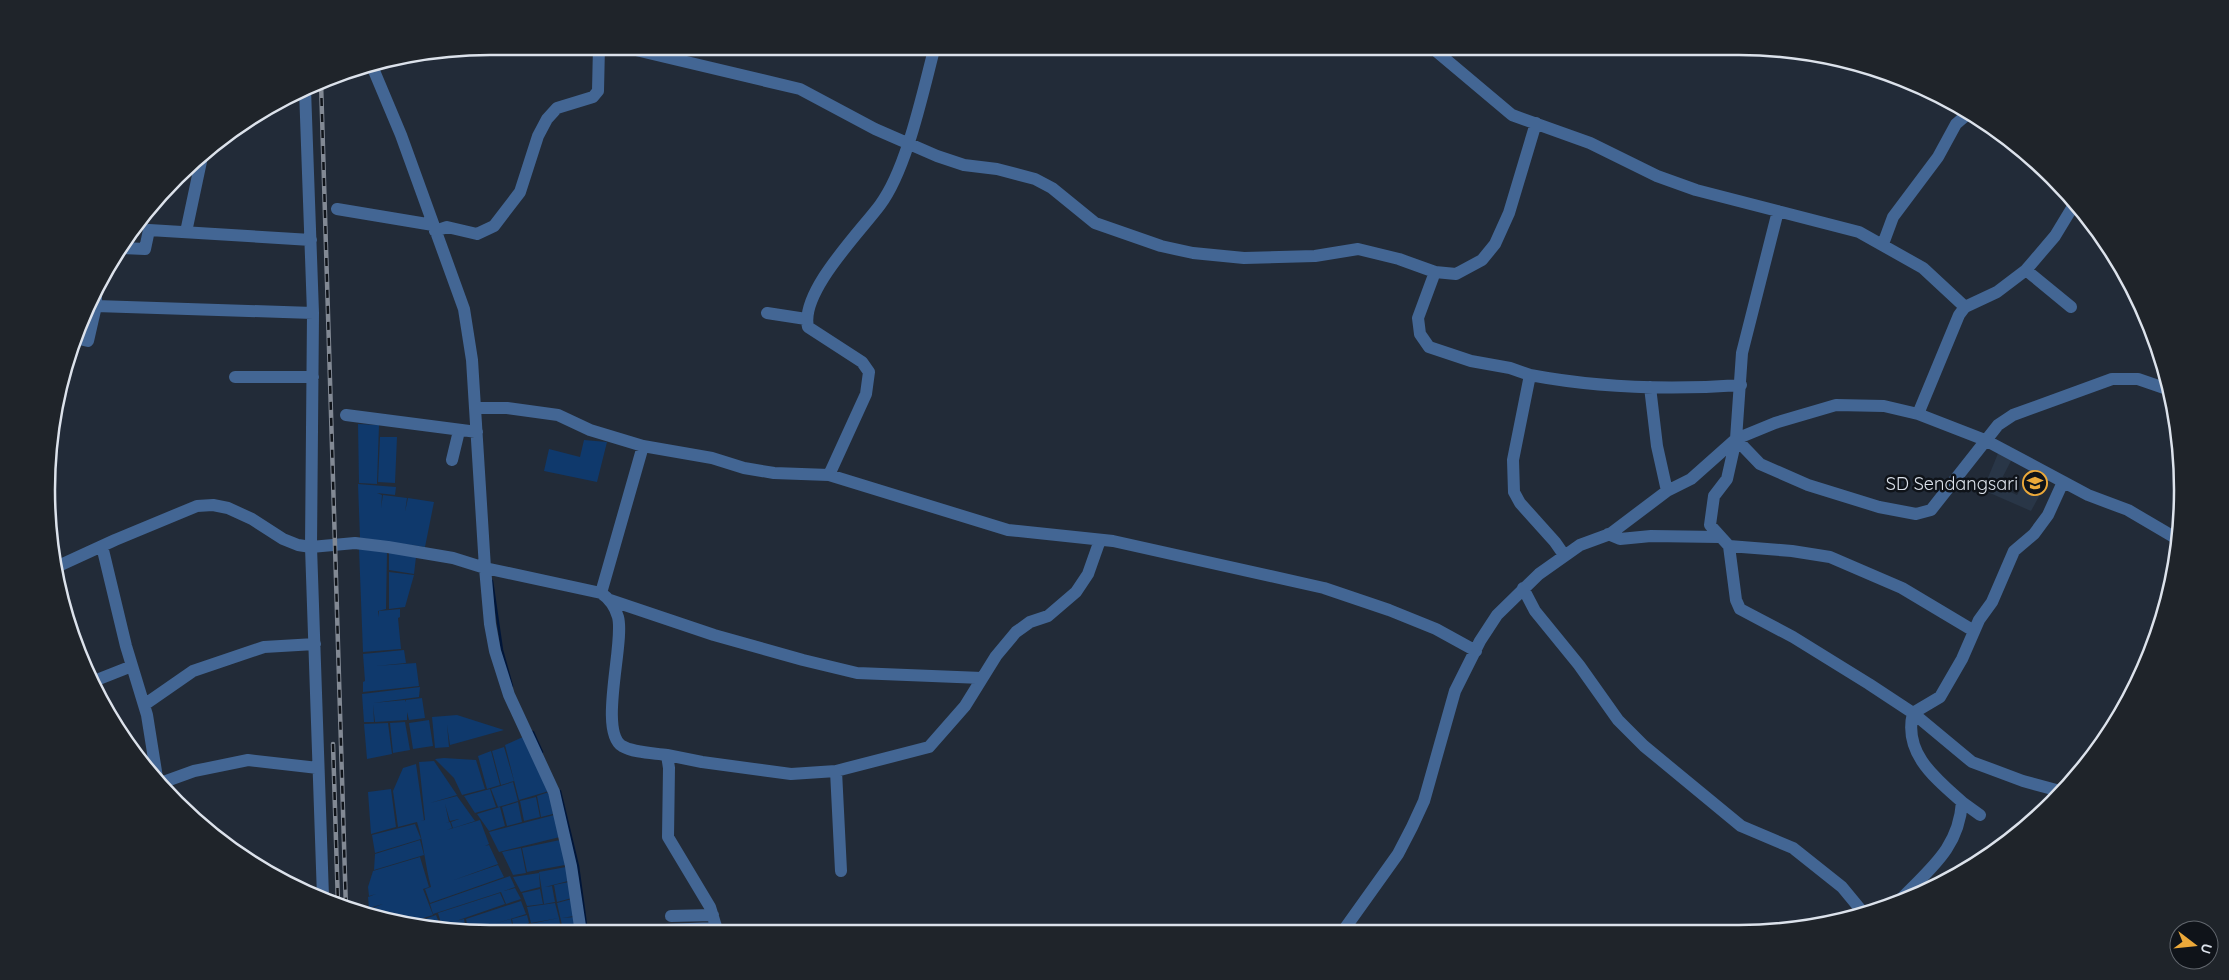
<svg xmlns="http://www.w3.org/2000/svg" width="2229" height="980" viewBox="0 0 2229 980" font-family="Quicksand,sans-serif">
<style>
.built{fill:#293647}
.green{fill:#0f396c}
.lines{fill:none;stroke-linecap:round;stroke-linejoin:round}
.stream{stroke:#001538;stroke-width:2.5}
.minor{stroke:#436694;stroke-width:12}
.rail-casing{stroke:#828994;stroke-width:4.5}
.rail{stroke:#0f1319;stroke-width:2.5;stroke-dasharray:8;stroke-linecap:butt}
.labels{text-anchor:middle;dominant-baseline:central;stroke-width:5;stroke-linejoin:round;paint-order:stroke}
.poi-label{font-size:18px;fill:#dce2eb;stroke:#0f1319;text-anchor:end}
.rim{fill:none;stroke:#dce2eb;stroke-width:2.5}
</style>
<rect width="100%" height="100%" fill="#222b38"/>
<path class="built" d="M1999,451l14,6 -15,29 19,9 15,-26 18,7 -19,35 -48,-21z"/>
<path class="green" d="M358,424l21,1 -2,59 -18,-1z
M380,437h17l-2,46 -17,-1z
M584,440l23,2 -10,40 -53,-11 5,-22 31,8z
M358,484l38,3 -1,8 -18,-2 5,2 -1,13 2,-13 24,3 -2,14 3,-14 26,4 -9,45 -65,-9z
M359,549l28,3 -1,57 -8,2v6l1,-6 21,-2v8l-2,1 3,31 -38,3z
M389,552l27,5 -2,17 -25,-4z
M389,572l25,3 -9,32 -16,2z
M404,650l2,13 -30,3 40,-3 3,23 -56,6v-10l2,-1 -2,-27z
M420,687l-1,10 -46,6 32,-3 1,2v-2l16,-2 3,20 -16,2 -2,-8v8l-32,2 -2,-17 1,17h-10l-2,-28z
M457,715l47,15 -54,15 -3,-20 2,22 -14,1 -3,-31z
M429,720l4,26 -20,3 -4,-26z
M405,722l5,28 -17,3 -3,-30z
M388,723l4,31 -25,5 -3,-35z
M525,736l24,55 -30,9 -14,-55z
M504,747l10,34 -13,4 -9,-34z
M491,751l9,34 -13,4 -9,-33z
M444,758l32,2 9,29 -23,6 -8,-17 -19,-19z
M434,761l23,34 -27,8 27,-7 18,25 -22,7 -2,-6 8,-3 -9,2 -5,-17 4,18 -3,1 4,-1 2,6 -5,2 33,-10 9,24 -4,2 4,-1 9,19 -44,16 44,-15 6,12 -74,26 -5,-14 6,-2c-6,-22 -7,-43 -14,-65l-19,5 -5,-36 10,-23 13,-4 8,56 -3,1 4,-1 -6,-58z
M513,782l5,19 -20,6 -7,-18z
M391,789l5,38 -25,7 -3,-42z
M490,789l6,18 -21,6 -11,-17z
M549,792l4,22 -12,3 -4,-21z
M536,797l4,20 -16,4 -4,-20z
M518,802l4,20 -15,4 -5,-19z
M500,807l5,19 -16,5 -12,-17z
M554,815l6,22 -61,15 -10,-20z
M415,824l6,15 -46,14 -3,-18z
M420,840l4,15 -50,15 1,-16z
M560,840l5,25 -38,7 -5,-24z
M521,848l5,25 -13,2 -11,-23z
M420,857l9,30 -6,2 10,26 -19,6 -44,-7v-5l13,-5 -14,4 -1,-11 8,-3 -7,2 -1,-9 5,-16z
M566,867l2,14 -23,6 7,-1 3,16 -11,2 -5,-32z
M539,873l1,14 -19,5 -8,-15z
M510,876l5,11 -11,4 11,-3 6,11 -15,5 -5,-12 -68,22 -3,-10z
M569,882l3,16 -15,4 -3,-17z
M540,889l3,15 -16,2 -5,-13z
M500,893l5,11 -49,17 8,-2 2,11 -24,-4 -4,-13z
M572,899l2,17 -12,2 13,-1 1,15 -12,2 -7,-31z
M521,901l5,13 -32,10 17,-5 2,11 -13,4 -32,-4 -2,-11z
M555,903l4,15 -28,5 -4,-16z
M436,915l4,10 -23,-3z
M527,915l2,8 -15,7 -2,-11z
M559,918l3,16h-46v-4l14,-6z"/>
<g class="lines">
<path class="stream" d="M492,581l10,69 10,36
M533,732l9,20
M560,791l18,75 8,59"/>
<path class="minor" d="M619,46l181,43 75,40 62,27 27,9 33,4 38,10 17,9 43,35 66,23 32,7 51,5 71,-2 43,-7 41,10 36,13 21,2 26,-14 13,-16 14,-31 27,-90
M1430,46l82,69 78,28 67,33 39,14 163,42 64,36 42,39
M372,66l29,69 63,174 8,51 13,208 5,56 5,27 14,44 45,97 17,74 10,67
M305,89l8,224 -2,234 12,350
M2019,147l36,34
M337,209l96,16
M1778,211l-36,142 -6,86 -9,40 -13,17 -4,29 19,21 7,54 4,9 53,28 76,47 44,29 59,49 51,19 37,10
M435,231l12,-4 30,7 17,-8 26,-34 18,-56 9,-17 10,-11 36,-11 5,-6 1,-45
M186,232l17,-80
M1883,244l10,-27 45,-60 18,-33 14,-12
M122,248l23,1 4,-19 162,10
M2026,270l45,37
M1435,272l-17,46 2,16 9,13 42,14 39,7 20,7 -17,85 1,32 6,11 35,39 9,13
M96,306l217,7
M767,313l39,6
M79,339l9,2 8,-35v-11
M1530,375c69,13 141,15 211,10
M235,377h78
M1650,387l7,59 10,45
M475,408h32l51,7 32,15 53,16
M1918,414l41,-99 6,-8 32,-15 29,-22 29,-34 20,-33
M346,415l131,17
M1736,439l24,25 48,21 71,22 37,7 15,-4 67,-85 15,-10 99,-36h26l32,11
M452,460l7,-29
M829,475l37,-81 3,-22 -7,-10 -54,-35c-8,-35 52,-95 72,-122 27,-36 43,-114 55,-159
M1608,534l12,5 31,-3 68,1
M102,546l24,100 21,69 11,69
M1729,546l63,5 38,6 72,31 72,43
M54,568l61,-28 82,-34 16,-1 15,3 24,11 31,20 15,6 13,2 44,-4 33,4 65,11 32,10 116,25c9,6 14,13 17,24 7,25 -20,114 4,129 12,7 32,7 45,9l2,13 -1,69 42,70 8,26
M1523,588l12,23 44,54 39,55 26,26 97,80 52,22 49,39 19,23
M601,593l42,-147 69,12 32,10 30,5 55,2 179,55 105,11 211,47 65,22 47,19 40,22
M610,600l104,35 89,25 54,13 125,5
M94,681l38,-15
M144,705l49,-34 71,-24 51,-3
M667,755l35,7 89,12 45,-3 93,-24 36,-41 31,-50 20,-24 14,-10 18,-6 28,-24 12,-18 12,-34
M836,771l5,100
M158,784l36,-13 54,-11 70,8
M1962,802l18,13
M1902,898c30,-31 57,-51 60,-96 -27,-24 -59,-49 -49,-89l27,-16 22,-38 17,-39 13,-18 22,-51 20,-17 14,-19 15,-33
M671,916l42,-1
M1343,931l55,-77 14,-27 12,-26 31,-110 25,-50 17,-26 42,-41 41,-29 30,-11 57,-43 24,-12 45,-40 39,-16 61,-18 48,1 34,8 67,26 103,55 40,15 51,30
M588,933l128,-5"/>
<defs>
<path id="rail" d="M321,82l25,828
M333,744l5,161"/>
</defs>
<use href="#rail" class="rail-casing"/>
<use href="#rail" class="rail"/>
</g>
<defs>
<symbol id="school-ring" viewBox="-11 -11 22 22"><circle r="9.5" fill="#0f1319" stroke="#eca93a" stroke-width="1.5"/><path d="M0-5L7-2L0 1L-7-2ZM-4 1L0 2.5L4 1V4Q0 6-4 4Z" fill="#eca93a"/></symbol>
</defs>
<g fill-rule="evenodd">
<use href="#school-ring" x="2021" y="469" width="28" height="28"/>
</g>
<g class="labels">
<g class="poi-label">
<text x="2018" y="483">SD Sendangsari</text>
</g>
</g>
<path d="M0 0H2229V980H0ZM490 55H1739A435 435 0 0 1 2174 490V490A435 435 0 0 1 1739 925H490A435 435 0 0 1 55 490V490A435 435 0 0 1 490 55Z" fill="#1f242a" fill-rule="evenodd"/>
<path class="rim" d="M490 55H1739A435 435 0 0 1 2174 490V490A435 435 0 0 1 1739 925H490A435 435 0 0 1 55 490V490A435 435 0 0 1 490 55Z"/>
<g transform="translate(2194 945) rotate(106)"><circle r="24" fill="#0f1319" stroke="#61666d"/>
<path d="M0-4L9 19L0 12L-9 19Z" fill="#eca93a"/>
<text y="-8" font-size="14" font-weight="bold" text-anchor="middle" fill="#dce2eb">U</text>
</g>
</svg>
